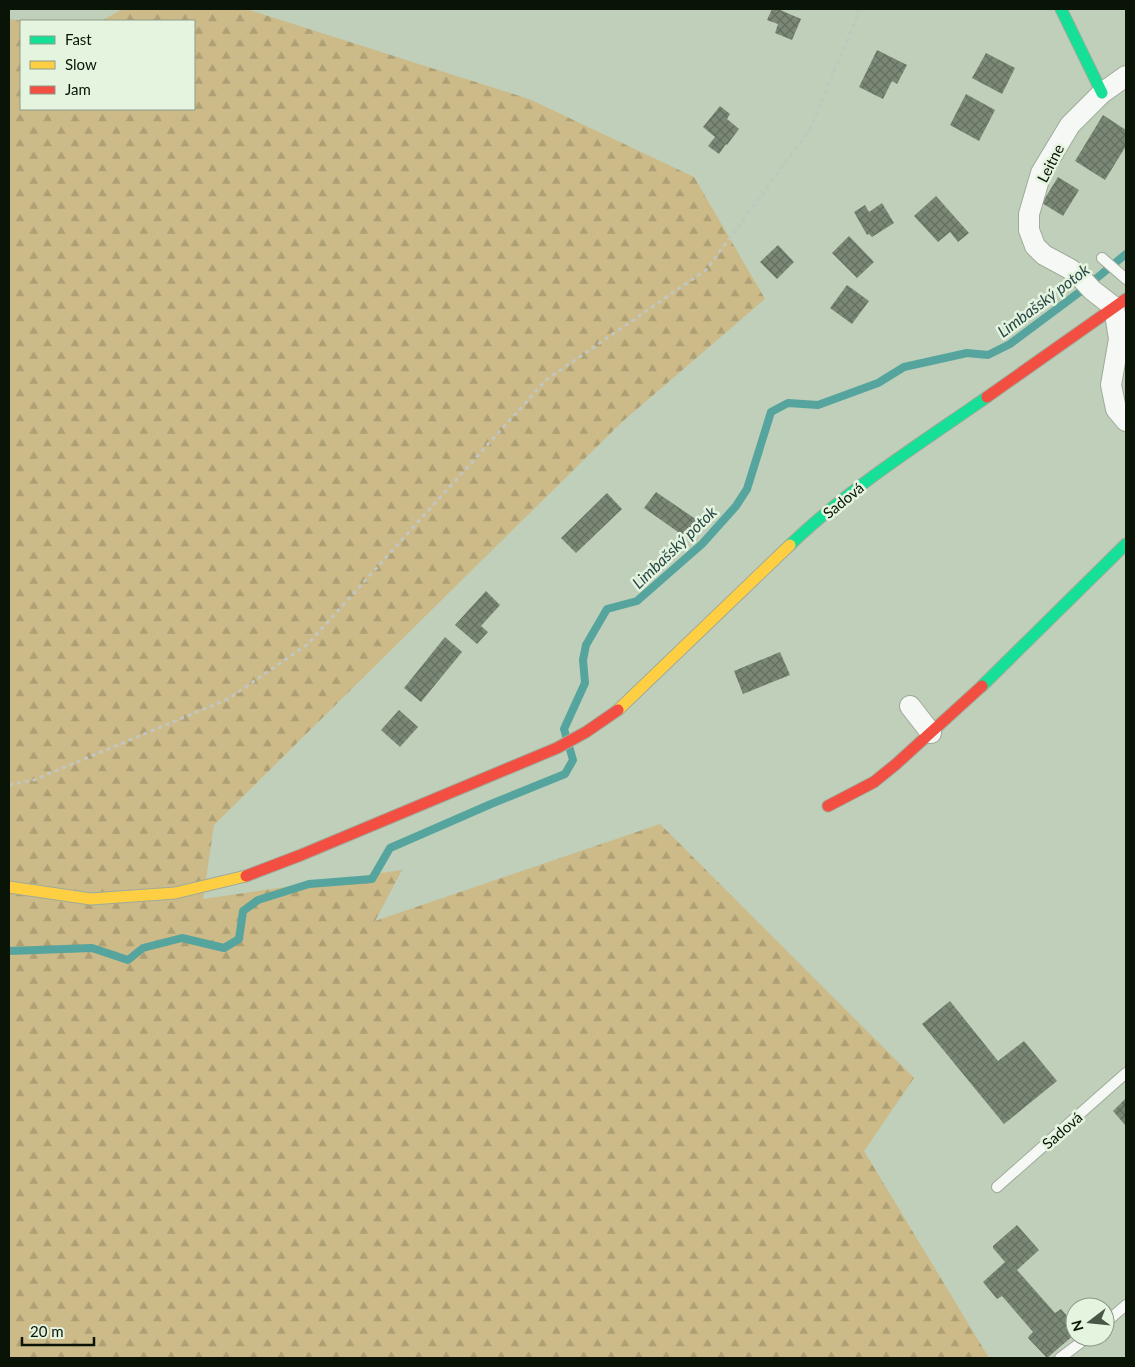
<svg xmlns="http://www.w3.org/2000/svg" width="1135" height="1367" viewBox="0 0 1135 1367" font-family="Lato,sans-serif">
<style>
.forest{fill:url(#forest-firs)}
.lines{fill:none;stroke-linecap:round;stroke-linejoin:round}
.stream{stroke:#55a49e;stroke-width:8}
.building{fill:url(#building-cross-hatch)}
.lane-casing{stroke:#9fab9a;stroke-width:12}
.street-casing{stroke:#9fab9a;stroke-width:22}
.fast-casing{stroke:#9fab9a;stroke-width:13}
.slow-casing{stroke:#9fab9a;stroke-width:13}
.jam-casing{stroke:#9fab9a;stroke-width:13}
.path{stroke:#c2c6c0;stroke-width:3;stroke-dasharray:4 4;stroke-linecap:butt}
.lane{stroke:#f5f8f4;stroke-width:10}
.street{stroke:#f5f8f4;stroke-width:20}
.fast{stroke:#16e098;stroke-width:11}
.slow{stroke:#ffcf43;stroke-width:11}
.jam{stroke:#f24e42;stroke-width:11}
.labels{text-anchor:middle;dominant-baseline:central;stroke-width:5;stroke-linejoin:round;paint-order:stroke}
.street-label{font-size:15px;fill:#0a1406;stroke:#e5f4df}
.water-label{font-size:16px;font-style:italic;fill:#284747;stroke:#e5f4df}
</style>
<defs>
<pattern id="forest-firs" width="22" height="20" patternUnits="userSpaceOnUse" patternTransform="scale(1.25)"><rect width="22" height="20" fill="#ccba88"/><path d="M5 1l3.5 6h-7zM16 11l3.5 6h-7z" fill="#ae9f74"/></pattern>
<pattern id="building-cross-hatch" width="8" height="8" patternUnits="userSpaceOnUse" patternTransform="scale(1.25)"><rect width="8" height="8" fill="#7b8876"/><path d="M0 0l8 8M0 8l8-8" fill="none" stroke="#636e5f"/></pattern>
</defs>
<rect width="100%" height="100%" fill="#bfcfb9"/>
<path class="forest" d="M123,9h123l283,90 165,78 71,122 -142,122 -409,404 -11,74 199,-29 -27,51 285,-97 254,254 -50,73 125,207h-980v-1339l15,2h-3v88h173v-88h-93z"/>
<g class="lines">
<path class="stream" d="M9,951l83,-3 36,12 15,-12 39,-10 42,10 15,-9 4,-28 15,-11 51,-16 63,-5 18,-31 101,-44 74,-30 8,-14 -9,-31 21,-46 -2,-23 3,-15 21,-36 30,-8 65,-57 34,-38 11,-17 24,-77 17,-9 30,2 60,-22 26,-16 63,-14 21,2 22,-11 71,-53 45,-37"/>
</g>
<path class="building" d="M772,9h6l23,10 -9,21 -17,-7 3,-9 -11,-4z
M877,50l30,15 -10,19 -5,-3 -9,18 -24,-12z
M986,53l29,15 -13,26 -30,-16z
M966,94l29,16 -16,31 -29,-16z
M720,106l10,8 -3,5 12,10 -12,16 -1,-1 -7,10 -11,-8 7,-9 -12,-10z
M1103,115l23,15v16l-21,34 -30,-19z
M1058,177l21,13 -16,26 -21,-13z
M936,196l33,37 -11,9 -8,-10 -12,10 -24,-26z
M882,203l12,20 -22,14 -3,-3 -2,1 -13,-23 11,-7 4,7z
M849,236l25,26 -17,16 -25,-25z
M778,245l16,17 -17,17 -17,-17z
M847,285l22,16 -17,23 -22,-16z
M656,492l44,30 -12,17 -44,-31z
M607,493l15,16 -46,44 -15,-15z
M486,591l14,14 -19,21 7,6 -11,12 -22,-19z
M445,637l17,15 -41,50 -17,-14z
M780,652l10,23 -47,19 -9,-23z
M399,710l19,17 -18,20 -19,-17z
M950,1001l48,60 26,-20 33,40 -53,43 -82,-100z
M1126,1098v28l-13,-15z
M1017,1225l22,25 -22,20 38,43 6,-4 14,16v9l-28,24 -19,-20 1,-2 4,-4 -31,-36 -5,3 -14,-17 22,-20 -12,-14v-2z"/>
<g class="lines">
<defs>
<path id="lane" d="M1102,258l24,21
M997,1187l129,-114
M1105,1323l21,-18
M1060,1358l28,-21"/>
<path id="street" d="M1126,76l-24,17 -32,32 -29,48 -12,41v16l6,16 9,9 26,14 12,10 10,11 22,17 5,32 -8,46 5,24 10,12
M910,706l21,27"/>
<path id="fast" d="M1061,9l41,84
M790,545c58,-56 131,-102 197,-148
M982,686l144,-142"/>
<path id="slow" d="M618,710l172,-165
M9,887l82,12 84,-6 71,-17"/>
<path id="jam" d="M987,397l139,-98
M828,806l46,-24 21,-17 87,-79
M246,876l55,-21 256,-107 29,-16 32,-22"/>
</defs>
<use href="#lane" class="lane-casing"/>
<use href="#street" class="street-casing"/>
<use href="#fast" class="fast-casing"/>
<use href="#slow" class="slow-casing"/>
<use href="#jam" class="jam-casing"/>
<path class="path" d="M9,785l25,-5 194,-81 80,-55 238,-264 160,-110 103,-139 44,-104 6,-18"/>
<use href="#lane" class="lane"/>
<use href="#street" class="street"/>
<use href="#fast" class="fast"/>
<use href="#slow" class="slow"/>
<use href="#jam" class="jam"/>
</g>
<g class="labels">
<g class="street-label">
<text transform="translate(1050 163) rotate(-63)">Leitne</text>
<text transform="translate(843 500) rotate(-39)">Sadová</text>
<text transform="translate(1062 1130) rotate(-41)">Sadová</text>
</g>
<g class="water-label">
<text transform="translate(1043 300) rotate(-37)">Limbašský potok</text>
<text transform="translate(674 547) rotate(-44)">Limbašský potok</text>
</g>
</g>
<rect width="1135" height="1367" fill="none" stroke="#0a1406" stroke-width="20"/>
<rect x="20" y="20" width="175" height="90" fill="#e5f4df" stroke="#8d9a88"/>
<rect x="30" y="36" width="25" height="8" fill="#16e098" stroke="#8d9a88"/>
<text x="65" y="45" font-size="15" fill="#0a1406">Fast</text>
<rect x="30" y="61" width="25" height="8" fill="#ffcf43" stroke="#8d9a88"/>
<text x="65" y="70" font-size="15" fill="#0a1406">Slow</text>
<rect x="30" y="86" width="25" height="8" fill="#f24e42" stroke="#8d9a88"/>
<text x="65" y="95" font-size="15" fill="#0a1406">Jam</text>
<g transform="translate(1090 1322) rotate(254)"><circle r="24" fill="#e5f4df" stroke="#8d9a88"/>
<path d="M0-4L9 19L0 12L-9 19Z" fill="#495545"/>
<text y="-8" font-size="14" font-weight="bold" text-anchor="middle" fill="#0a1406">N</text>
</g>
<path d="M22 1337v8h72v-8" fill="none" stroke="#0a1406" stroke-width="2.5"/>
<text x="30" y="1337" font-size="15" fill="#0a1406" stroke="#e5f4df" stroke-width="4" paint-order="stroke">20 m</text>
</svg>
